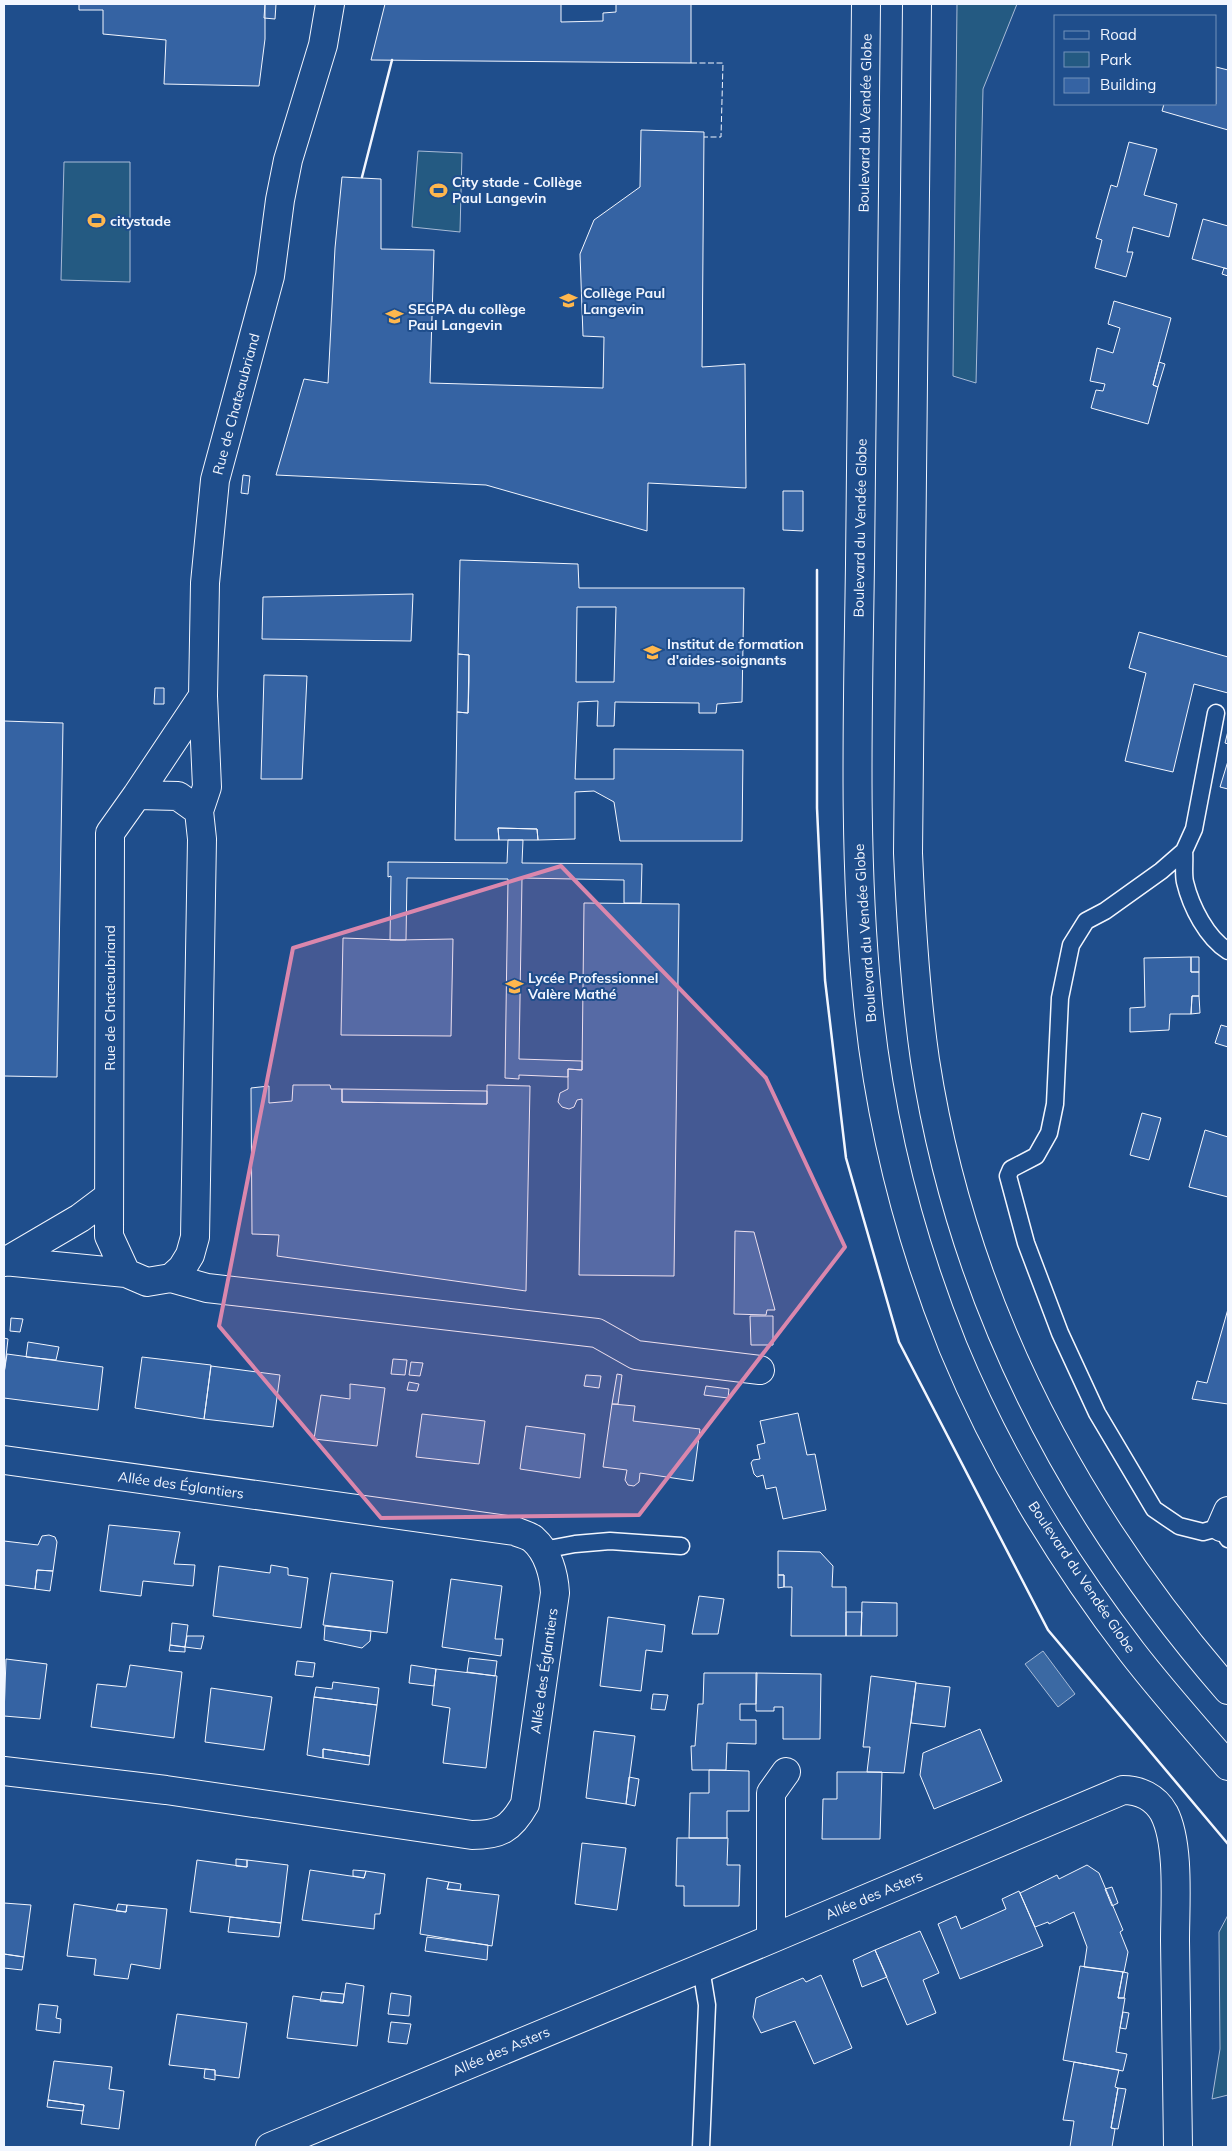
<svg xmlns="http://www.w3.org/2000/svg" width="1232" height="2151" viewBox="0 0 1232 2151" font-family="Mulish,sans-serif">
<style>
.green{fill:#245a82;stroke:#a8bbd7}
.water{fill:#3b69a3;stroke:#a8bbd7}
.building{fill:#3563a3;stroke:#f2f6ff;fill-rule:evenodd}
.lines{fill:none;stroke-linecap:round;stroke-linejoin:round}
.service-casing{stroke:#f2f6ff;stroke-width:19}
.minor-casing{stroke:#f2f6ff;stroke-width:30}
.primary-casing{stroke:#f2f6ff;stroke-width:30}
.service{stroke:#1f4e8c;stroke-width:16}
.minor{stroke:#1f4e8c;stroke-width:28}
.primary{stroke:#1f4e8c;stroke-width:28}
.fence{stroke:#f2f6ff;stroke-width:1;stroke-dasharray:6 2.5;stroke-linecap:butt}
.wall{stroke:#f2f6ff;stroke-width:2.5}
.marked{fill:#da87ad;fill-opacity:0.2;stroke:#da87ad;stroke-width:4;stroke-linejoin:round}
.labels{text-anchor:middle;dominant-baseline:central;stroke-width:4;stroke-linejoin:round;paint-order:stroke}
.street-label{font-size:14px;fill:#f2f6ff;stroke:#1f4e8c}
.poi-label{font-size:14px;font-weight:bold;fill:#f2f6ff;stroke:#1f4e8c;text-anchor:start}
</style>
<rect width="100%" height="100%" fill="#1f4e8c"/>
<path class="green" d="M957,4h60l-34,85 -7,294 -23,-7z
M418,151l44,2 -2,79 -48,-5z
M64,162h66v120l-69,-2z
M1228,1915v180l-16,4 8,-50 -1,-117z"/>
<path class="water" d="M1043,1651l32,43 -17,13 -33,-43z"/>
<path class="building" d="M79,4h186v35l-6,47 -95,-2 2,-44 -63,-6v-24h-24z
M265,4h11l-1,15 -11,-1z
M385,4h176v18l42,-1v-8l13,-1v-8h75v59l-320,-3z
M1216,67l12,3v60l-66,-19 2,-7h52z
M641,130l63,2 -2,235 43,-3 1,124 -98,-5 -1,48 -161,-46 -210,-10 28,-96 24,4 7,-135 7,-71 39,2v70l53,1 -4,133 173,5 1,-51 -21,-1 -3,-82 14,-34 46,-33z
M1129,142l28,7 -13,46 33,9 -8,33 -36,-10 -6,25h6l-7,25 -31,-9 7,-28 -6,-2 15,-53 6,2z
M1203,219l25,7v43l-36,-10z
M1224,268l4,1v7l-6,-2z
M1114,301l57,17 -18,67 5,2 -10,37 -57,-16 5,-18 7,1 2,-7 -15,-3 7,-33 16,5 7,-25 -12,-4z
M1159,362l6,2 -7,23 -5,-2z
M243,475l7,1 -2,18 -7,-1z
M783,491h20v40l-20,-1z
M460,560l118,4 1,24h165l-2,114 -25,2 -1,9h-17v-10l-84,-1 -1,24h-17l1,-25 -20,1 -3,77h39v-30l129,1 -1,91h-122l-6,-39 -20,-11 -19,1v47l-37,1 -1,-11 -39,-1 1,12h-44l2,-128 11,1 1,-31v-27l-11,-1zM577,607h39l-2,75h-38z
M413,594l-2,47 -149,-2 1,-42z
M1139,632l89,25v36l-34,-9 -21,88 -48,-11 21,-88 -17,-5z
M458,654l11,1 -1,58 -11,-1z
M264,675l43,1 -5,103h-41z
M155,688h9v16h-10z
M4,721l59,2 -6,354 -53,-1z
M1228,731v13l-3,-1z
M1228,761v28l-8,-2z
M498,828l39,1 1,11h-39z
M508,840h15l-1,23 120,1 -1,39h-17v-23l-102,-2 -3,181 63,2v9l-14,-1v8l-49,-2v4l-14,-1 3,-199 -101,-1 -1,62h-16l1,-64 -3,1v-15l119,1z
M584,903l95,1 -5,372 -95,-1 3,-176 -5,1 -3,7 -5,2 -7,-2 -4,-5 2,-9 8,-4v-20l14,1z
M343,938l56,2 54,-1 -2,97 -110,-1z
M1191,957h8v15h-8z
M1191,957v15h8v24h-7l-1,18h-21l-1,16 -39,2v-24l15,-1 -1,-49z
M1192,996h7l1,17 -9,1z
M1221,1025l7,2v20l-13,-4z
M293,1085h37l1,4h11v13l145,2v-19l43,1 -4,205 -249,-35 2,-21 -27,-1 -1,-146 18,-2v17l23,-2z
M342,1089l145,2v13l-145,-2z
M1142,1113l19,5 -12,42 -19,-5z
M1205,1130l23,7v60l-39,-10z
M735,1231l19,1 21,78h-8l-1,5 -32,-1z
M1228,1309v95l-36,-5 5,-18 10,2z
M750,1316h23v29h-22z
M11,1318l12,1 -3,13 -10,-1z
M4,1338l4,1 -4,35z
M28,1342l31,5 -3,13 -30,-3z
M7,1354l96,13 -5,43 -94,-12v-24z
M142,1357l69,8 -7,54 -69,-11z
M393,1359l14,1 -2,15 -14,-1z
M411,1362l12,1 -3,13 -11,-1z
M211,1366l69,9 -7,52 -69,-8z
M617,1374l5,1 -4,29h-6z
M586,1375l15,1 -2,12 -15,-2z
M409,1382l10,2 -2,7 -10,-1z
M350,1384l35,4 -8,58 -63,-7 7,-44 29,4z
M706,1386l23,3 -1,9 -24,-3z
M612,1404l23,2 -2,15 67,8 -7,52 -53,-8 -1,9 -5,4 -6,-1 -3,-5 2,-10 -24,-3z
M798,1413l9,42 8,-1 11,56 -43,9 -7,-32 -10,2 -3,-14 -6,2 -3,-3 -3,-11 2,-3 7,-1 -3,-14 8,-2 -5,-22z
M422,1414l63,7 -6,43 -63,-7z
M526,1426l59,8 -5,44 -60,-9z
M109,1525l71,7 -6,32 21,1 -2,21 -50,-5 -2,15 -41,-5z
M49,1535l6,2 2,5 -4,29 -16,-1 -2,19 -31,-4v-44l34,4 4,-9z
M778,1551l42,1 13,14 -1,21h14v49h-55l1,-49h-8v-12h-6z
M271,1565l17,3v7l20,3 -7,50 -88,-12 6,-50 51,7z
M37,1570l16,1 -3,20 -15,-2z
M331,1573l62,8 -6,52 -64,-8z
M778,1575h6v12l-6,1z
M451,1579l51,7 -7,53h8l-2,17 -59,-9z
M699,1596l25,3 -6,35h-26z
M862,1602l35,1v33h-36z
M846,1612h16l-1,24h-15z
M608,1617l57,8 -3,27 -16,-2 -5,41 -41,-5z
M172,1623l16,2 -3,22 -15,-2z
M325,1626l46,5 -1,10 -8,7 -38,-8z
M187,1636h17l-3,13 -16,-2z
M170,1645l15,2v5l-16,-1z
M469,1658l28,3 -2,15 -28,-4z
M6,1659l41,5 -7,55 -36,-3z
M297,1661l18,2 -2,14 -18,-2z
M130,1665l52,7 -8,66 -83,-11 6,-43 29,3z
M411,1665l25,4 -2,17 -25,-3z
M436,1669l61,7 -11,92 -43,-5 7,-55 -18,-3z
M704,1673h53l-1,31h-16v16h16v24l-29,-1 -1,27h-34l-1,-24h4l3,-42h5z
M756,1673l65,1 -1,65h-37v-32h-9v4h-18z
M871,1676l45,6 -12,91 -37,-1 3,-25h-7z
M333,1682l46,6 -2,17 -63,-8 2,-10 16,2z
M916,1683l34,4 -5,40 -34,-4z
M211,1688l61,9 -8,53 -59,-8z
M653,1694l15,1 -3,15 -14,-1z
M314,1697l63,8 -7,51 -47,-7v9l-16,-3z
M980,1729l22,52 -68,28 -14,-34 3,-22z
M594,1731l41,5 -9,68 -40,-6z
M323,1749l47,7 -1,9 -46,-7z
M709,1770l40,1v40h-22v27h-38l1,-45h19z
M837,1772h45l-2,67h-58l1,-40h14z
M629,1777l10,2 -4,27 -9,-2z
M677,1838h51l-1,27h13l-1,41h-55v-20h-8z
M582,1843l44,5 -9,62 -42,-6z
M236,1859l11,1v7l-11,-1z
M197,1860l50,7v-7l41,5 -7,58 -91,-11z
M1087,1865l12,8 24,57 -3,2 8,20 -4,20 -40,-5 3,-20 -13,-35 -25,12 -1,-2 -13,5 -15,-34 37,-18 2,4z
M310,1870l54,8 2,-7 19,3 -5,40h-5l-1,15 -72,-9z
M353,1870l13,1 -2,7 -11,-2z
M427,1878l22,4 -2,7 52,6 -7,51 -72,-12z
M449,1882l12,2 -1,6 -13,-1z
M1112,1887l6,16 -6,3 -7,-17z
M1019,1891l24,55 -83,33 -22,-55 18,-8 5,13 45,-20 -4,-10z
M4,1903l27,2 -7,52 -20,-3z
M74,1904l52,8 1,-7 40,4 -7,60 -29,-5 -3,15 -34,-4 2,-16 -29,-3z
M118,1904l9,1 -1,7 -10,-1z
M230,1917l51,6 -2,14 -51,-5z
M920,1931l19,42 -16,7 13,33 -29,12 -32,-75z
M427,1937l61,8 -1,15 -62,-9z
M875,1950l12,27 -25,10 -9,-27z
M4,1954l20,3 -2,13 -18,-2z
M1080,1966l43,6 -5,26h7l-9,54 11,2 -4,17 -60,-11z
M1123,1972l5,1 -4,25h-6z
M821,1975l31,73 -38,16 -19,-43 -34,12 -8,-16 3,-19 47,-20 3,4z
M346,1983l18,3 -7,60 -70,-8 6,-42 50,7z
M322,1992l22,2 -1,9 -23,-2z
M391,1993l20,3 -2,20 -21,-2z
M39,2004l19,2 -2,12 5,1 -1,14 -24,-3z
M1123,2012l6,1 -3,16 -6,-1z
M177,2014l70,9 -8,55 -24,-3v-5l-46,-5z
M391,2022l20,2 -4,20 -19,-2z
M54,2061l58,6 -3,22 15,2 -5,38 -38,-5 3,-19 -36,-5z
M1074,2062l45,8 -4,17 3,1 -7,40 4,1 -3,18h-42l4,-26 -11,-1z
M205,2069l10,1v10l-11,-2z
M1118,2088l8,1 -8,40 -7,-1z
M48,2100l36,5 -1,6 -36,-4z"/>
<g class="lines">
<defs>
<path id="service" d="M1216,713l-22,116 -10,22 -23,20 -56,40 -19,10 -15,24 -11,53 -5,106 -6,29 -13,23 -25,13 -3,7 18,67 34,90 37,80 57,96 25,17 24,6 18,-5 7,12
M1184,851c1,10 -1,22 1,31 6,25 22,56 43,69
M543,1550l32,-6 35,-3 71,5
M701,2147l6,-142 -6,-37"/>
<path id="minor" d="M137,795l66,-99
M199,811l8,-24 -4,-91 2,-113 10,-103 55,-204 10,-76 8,-40 35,-115 7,-41
M4,1261l122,12 21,9 24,-4 11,-10 8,-13 5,-18 7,-398 -3,-28 -21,-15 -41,-1 -27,38 -1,403 17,37
M5,1262l75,-44 28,-21
M171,1278l36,10 390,45 39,22 124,15
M4,1460l511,71c6,3 13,4 18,8 15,13 21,35 22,54l-30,211c-14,25 -25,31 -53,31l-306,-45 -162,-19
M1221,1527l7,-16
M771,1939v-146l15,-21
M270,2147l501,-208 352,-149c16,0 32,7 41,23 16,31 11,92 11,128 1,69 2,138 3,206"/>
<path id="primary" d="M866,4c-2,187 -4,373 -6,560 -2,143 -7,287 7,430 11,119 41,241 86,353 45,109 107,211 179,305 30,39 64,77 96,114
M917,4l-9,849c3,69 7,138 17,207 37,240 144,447 303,630"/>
</defs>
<use href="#service" class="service-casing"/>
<use href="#minor" class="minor-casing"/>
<use href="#primary" class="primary-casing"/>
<use href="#service" class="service"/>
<use href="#minor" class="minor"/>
<use href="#primary" class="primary"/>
<path class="fence" d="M691,63h32l-2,74h-17"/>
<path class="wall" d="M362,177l30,-117
M817,570v238l8,172 21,178 53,184 149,288 180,214"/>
</g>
<path class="marked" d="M561,866l205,212 79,169 -206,268 -258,3 -162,-192 74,-378z"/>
<defs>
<symbol id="stadium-bare" viewBox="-9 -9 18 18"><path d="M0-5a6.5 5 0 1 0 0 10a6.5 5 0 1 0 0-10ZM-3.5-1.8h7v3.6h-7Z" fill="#ffb74d" stroke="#1f4e8c" stroke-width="2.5" paint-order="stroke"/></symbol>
<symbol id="school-bare" viewBox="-9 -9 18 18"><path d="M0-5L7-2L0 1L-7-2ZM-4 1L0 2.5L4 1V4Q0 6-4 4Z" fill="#ffb74d" stroke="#1f4e8c" stroke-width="2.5" paint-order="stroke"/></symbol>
<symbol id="university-bare" viewBox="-9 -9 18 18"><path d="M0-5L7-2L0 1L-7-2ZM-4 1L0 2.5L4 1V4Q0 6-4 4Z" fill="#ffb74d" stroke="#1f4e8c" stroke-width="2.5" paint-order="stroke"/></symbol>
</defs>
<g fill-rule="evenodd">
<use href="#stadium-bare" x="426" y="178" width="25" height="25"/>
<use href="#stadium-bare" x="84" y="208" width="25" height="25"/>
<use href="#school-bare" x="556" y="288" width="25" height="25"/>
<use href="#school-bare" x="382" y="304" width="25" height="25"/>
<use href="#university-bare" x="640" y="640" width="25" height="25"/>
<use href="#school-bare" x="502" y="974" width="25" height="25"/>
</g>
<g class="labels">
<g class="street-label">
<text transform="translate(865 123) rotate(-89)">Boulevard du Vendée Globe</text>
<text transform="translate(236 404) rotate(-75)">Rue de Chateaubriand</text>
<text transform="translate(860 528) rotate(-89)">Boulevard du Vendée Globe</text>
<text transform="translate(865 933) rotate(-94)">Boulevard du Vendée Globe</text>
<text transform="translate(110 998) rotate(-90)">Rue de Chateaubriand</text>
<text transform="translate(181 1485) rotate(8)">Allée des Églantiers</text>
<text transform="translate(1082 1577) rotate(56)">Boulevard du Vendée Globe</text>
<text transform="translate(544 1671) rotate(-82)">Allée des Églantiers</text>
<text transform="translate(874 1895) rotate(-23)">Allée des Asters</text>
<text transform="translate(501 2051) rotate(-23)">Allée des Asters</text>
</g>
<g class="poi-label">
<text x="452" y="182">City stade - Collège<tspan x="452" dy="16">Paul Langevin</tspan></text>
<text x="110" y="221">citystade</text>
<text x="583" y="293">Collège Paul<tspan x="583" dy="16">Langevin</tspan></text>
<text x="408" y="309">SEGPA du collège<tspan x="408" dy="16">Paul Langevin</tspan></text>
<text x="667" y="644">Institut de formation<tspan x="667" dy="16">d'aides-soignants</tspan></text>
<text x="528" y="978">Lycée Professionnel<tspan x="528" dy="16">Valère Mathé</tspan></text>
</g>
</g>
<rect width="1232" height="2151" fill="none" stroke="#f2f6ff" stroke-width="10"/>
<rect x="1054" y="15" width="162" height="90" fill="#1f4e8c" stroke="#7391ba"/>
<rect x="1064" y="31" width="25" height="8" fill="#1f4e8c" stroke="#7391ba"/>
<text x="1100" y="40" font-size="15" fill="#f2f6ff">Road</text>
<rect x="1064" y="52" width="25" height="15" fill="#245a82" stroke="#7391ba"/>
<text x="1100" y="65" font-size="15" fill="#f2f6ff">Park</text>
<rect x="1064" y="78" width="25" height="15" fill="#3563a3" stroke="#7391ba"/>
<text x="1100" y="90" font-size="15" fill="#f2f6ff">Building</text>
</svg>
